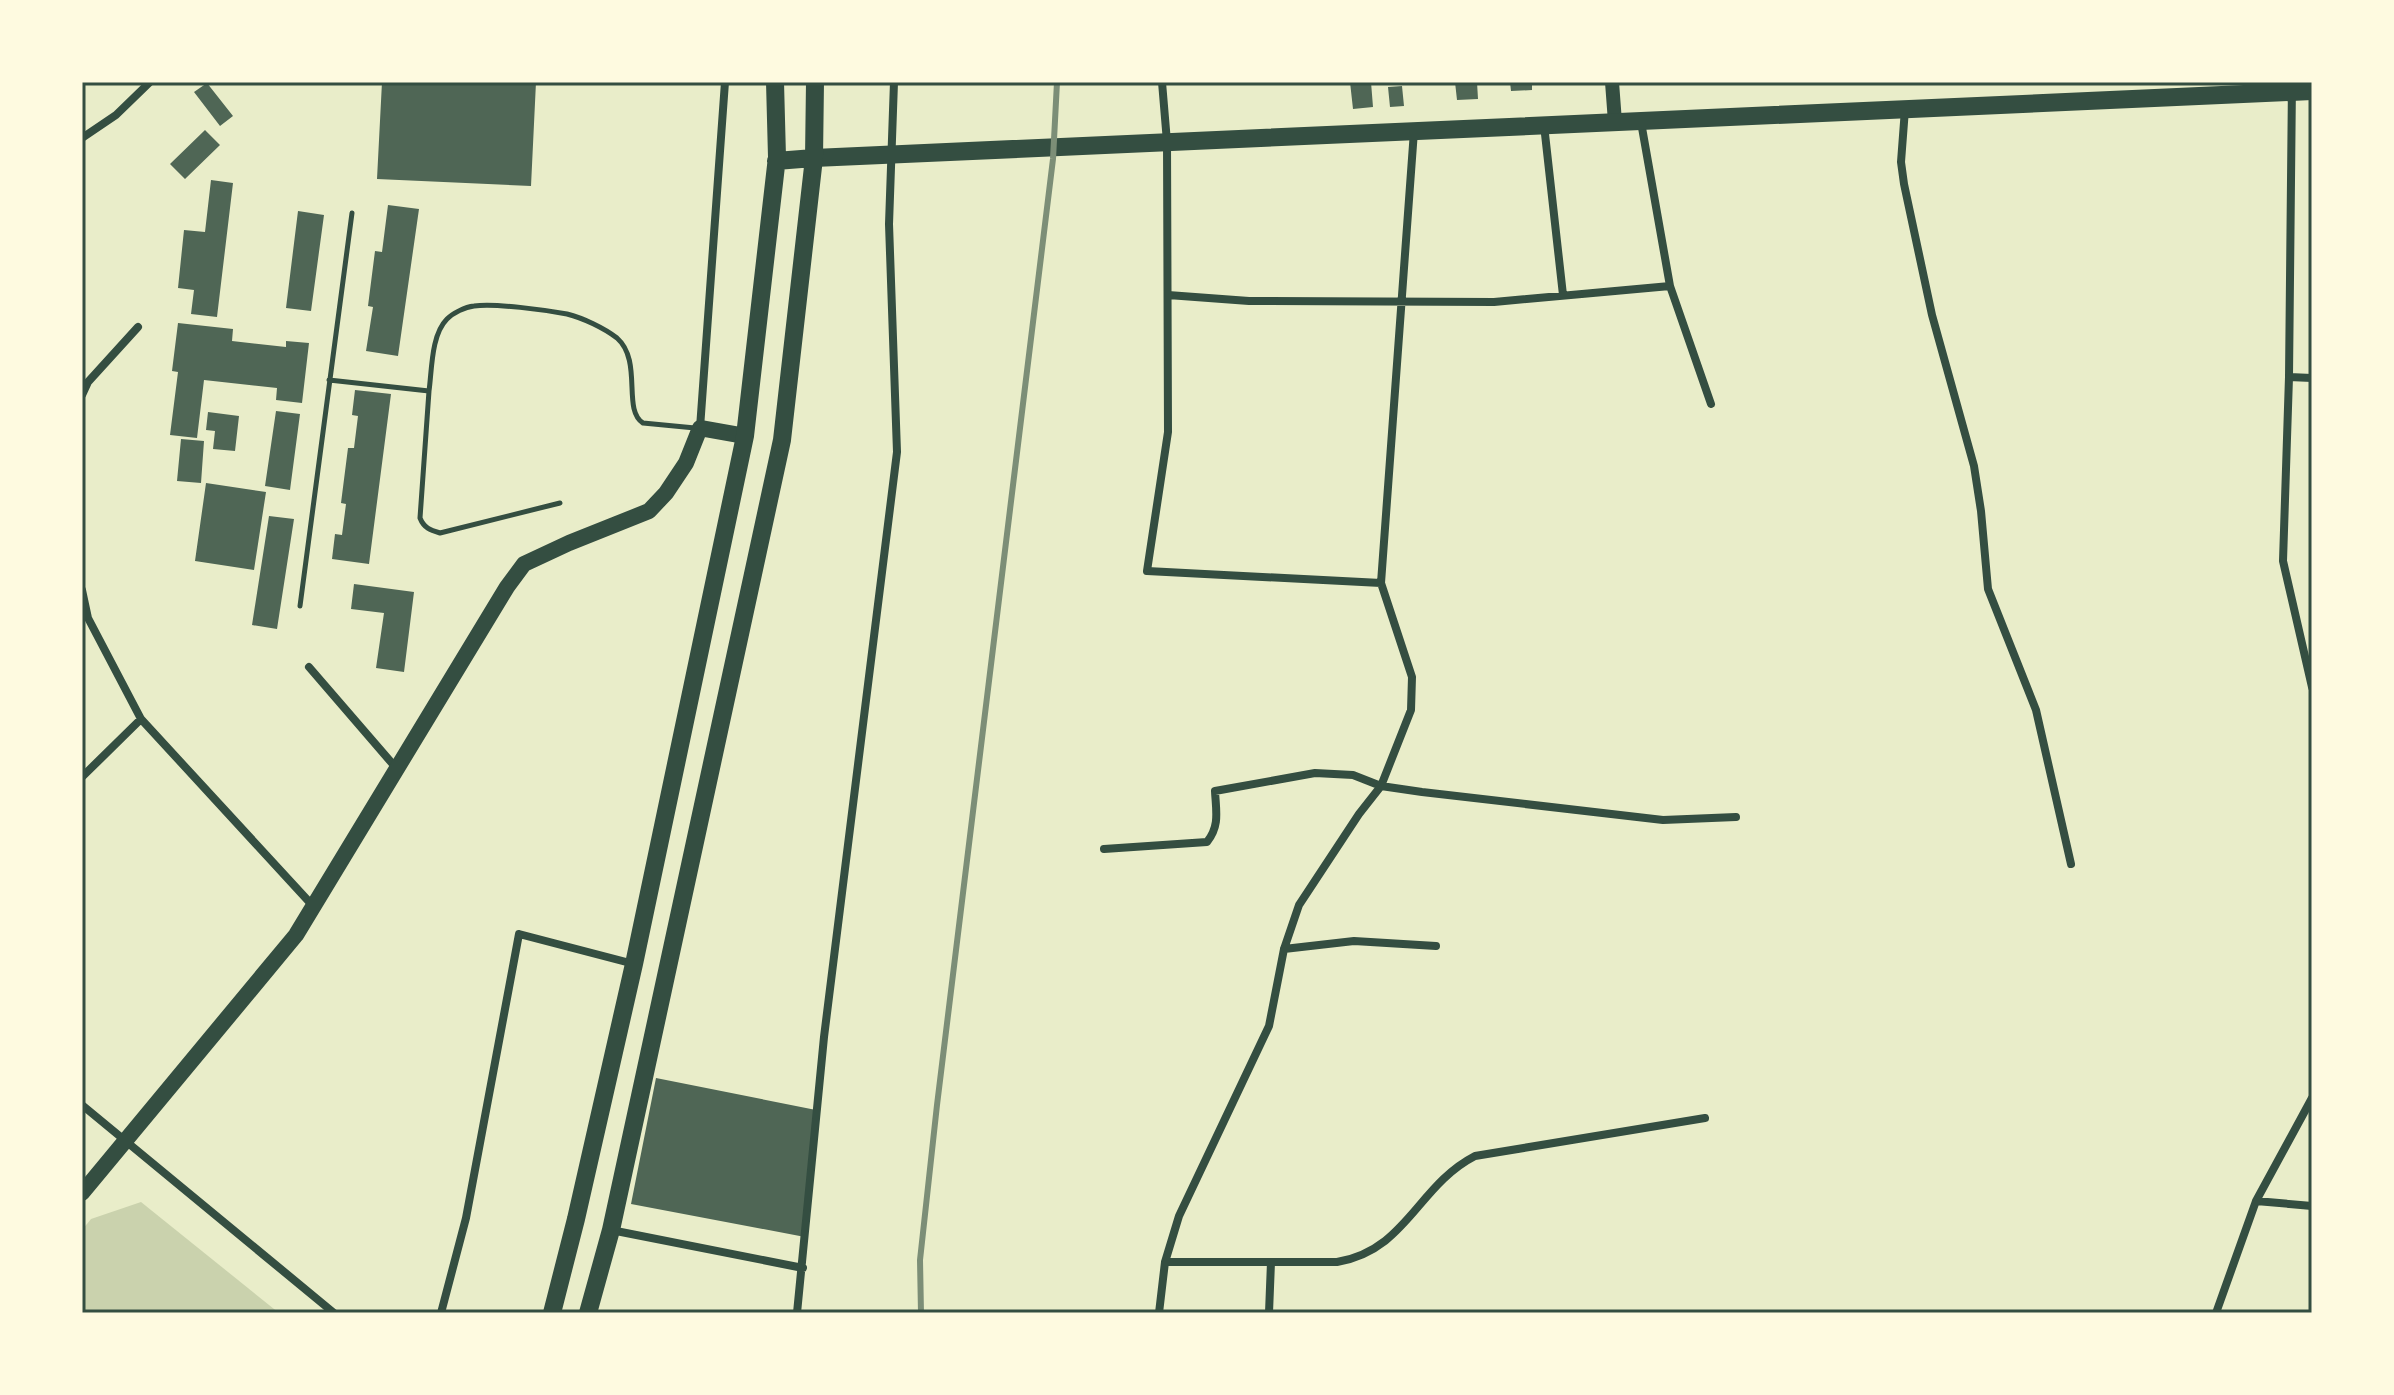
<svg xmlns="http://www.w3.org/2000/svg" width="2394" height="1395" viewBox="0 0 2394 1395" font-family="'Times New Roman',serif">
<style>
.green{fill:#cad2ad}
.building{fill:#4f6655}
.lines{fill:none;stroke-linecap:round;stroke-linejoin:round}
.service{stroke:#344e41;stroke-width:5}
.minor{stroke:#344e41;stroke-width:8}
.tertiary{stroke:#344e41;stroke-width:14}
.secondary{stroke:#344e41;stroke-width:16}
.primary{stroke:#344e41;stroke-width:18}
.trunk{stroke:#344e41;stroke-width:18}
.rail{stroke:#7c8e77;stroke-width:6}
.neatline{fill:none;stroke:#344e41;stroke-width:3}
</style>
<rect width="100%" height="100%" fill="#e9edc9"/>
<path class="green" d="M141,1202l138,111h-197v-83l9,-11z"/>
<path class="building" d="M382,82h154l-5,104 -154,-7z
M1350,82h21l2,25 -20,2z
M1455,82h22l1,17 -21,1z
M1510,82h22v8l-21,1z
M207,83l26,33 -13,10 -26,-34z
M1402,86l2,20 -14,1 -2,-20z
M205,130l15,15 -35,34 -15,-15z
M211,180l22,3 -16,134 -26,-3 3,-24 -16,-2 6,-58 21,2z
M388,205l31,4 -21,147 -32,-5 7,-44 -5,-1 7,-55 7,1z
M298,211l26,4 -13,96 -25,-3z
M178,323l55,6 -1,12 54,6v-6l23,2 -7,60 -26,-3 1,-12 -73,-8 -7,58 -27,-3 8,-63 -6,-1z
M355,390l36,4 -22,170 -37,-5 3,-25 7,1 4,-31 -5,-1 7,-55h6l4,-32 -6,-1z
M276,411l24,3 -10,76 -25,-4z
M208,412l31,4 -4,35 -22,-2 2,-18 -9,-1z
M181,439l23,2 -3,42 -24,-2z
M206,483l60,9 -12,78 -59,-9z
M269,516l25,3 -17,110 -25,-4z
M354,584l60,8 -10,80 -28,-4 8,-55 -33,-4z
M656,1078l160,32 -11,127 -174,-33z"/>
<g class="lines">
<path class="service" d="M329,380l100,11 -9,127c4,10 10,12 20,15l120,-30
M429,391c3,-21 2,-56 18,-72 6,-6 18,-12 27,-13 21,-3 71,4 93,8 16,4 37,14 50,24 26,23 5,72 26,85l52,5
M300,606l52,-393"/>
<path class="minor" d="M1162,82l5,60 1,290 -21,139 234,12
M2292,82l-3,295 -6,184 29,126
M1905,109l-4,53 3,22 28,131 42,151 7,45 7,78 48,121 35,154
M1641,122l29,164 41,118
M1544,125l19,170
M82,138l34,-23 34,-33
M1168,295l81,6 245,1 176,-16
M2289,377l23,1
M82,395l6,-13 50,-55
M700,428l25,-346
M82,590l6,28 53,101 172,187
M309,667l88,102
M82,777l59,-58
M1104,849l103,-7c13,-16 9,-31 8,-51l100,-18 38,2 28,11 41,6 241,28 73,-3
M1284,949l70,-8 82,5
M82,1105l252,208
M2256,1201l56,5
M611,1230l192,38
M1165,1262h172c70,-12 80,-76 138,-106l230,-38
M441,1313l25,-95 53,-284 115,30
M797,1313l27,-276 73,-585 -8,-228 5,-142
M1159,1313l6,-51 14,-46 90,-190 15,-77 15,-44 60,-91 22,-28 30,-76 1,-33 -31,-94 33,-452
M1269,1313l2,-51
M2216,1313l40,-112 56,-103"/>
<path class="tertiary" d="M1612,82l3,40"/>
<path class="secondary" d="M82,1193l214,-258 211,-348 17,-23 45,-21 80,-32 17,-18 20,-30 14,-35 45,8"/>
<path class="primary" d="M814,158l1498,-67"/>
<path class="trunk" d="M776,161l38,-3
M552,1313l24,-94 58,-255 111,-528 32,-279 -2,-75
M588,1313l23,-83 171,-790 32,-282 1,-76"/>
<path class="rail" d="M921,1313l-1,-53 17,-155 116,-946 4,-77"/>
</g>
<rect width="2394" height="1395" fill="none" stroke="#fefae0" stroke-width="168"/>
<rect x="84" y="84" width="2226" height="1227" class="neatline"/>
</svg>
